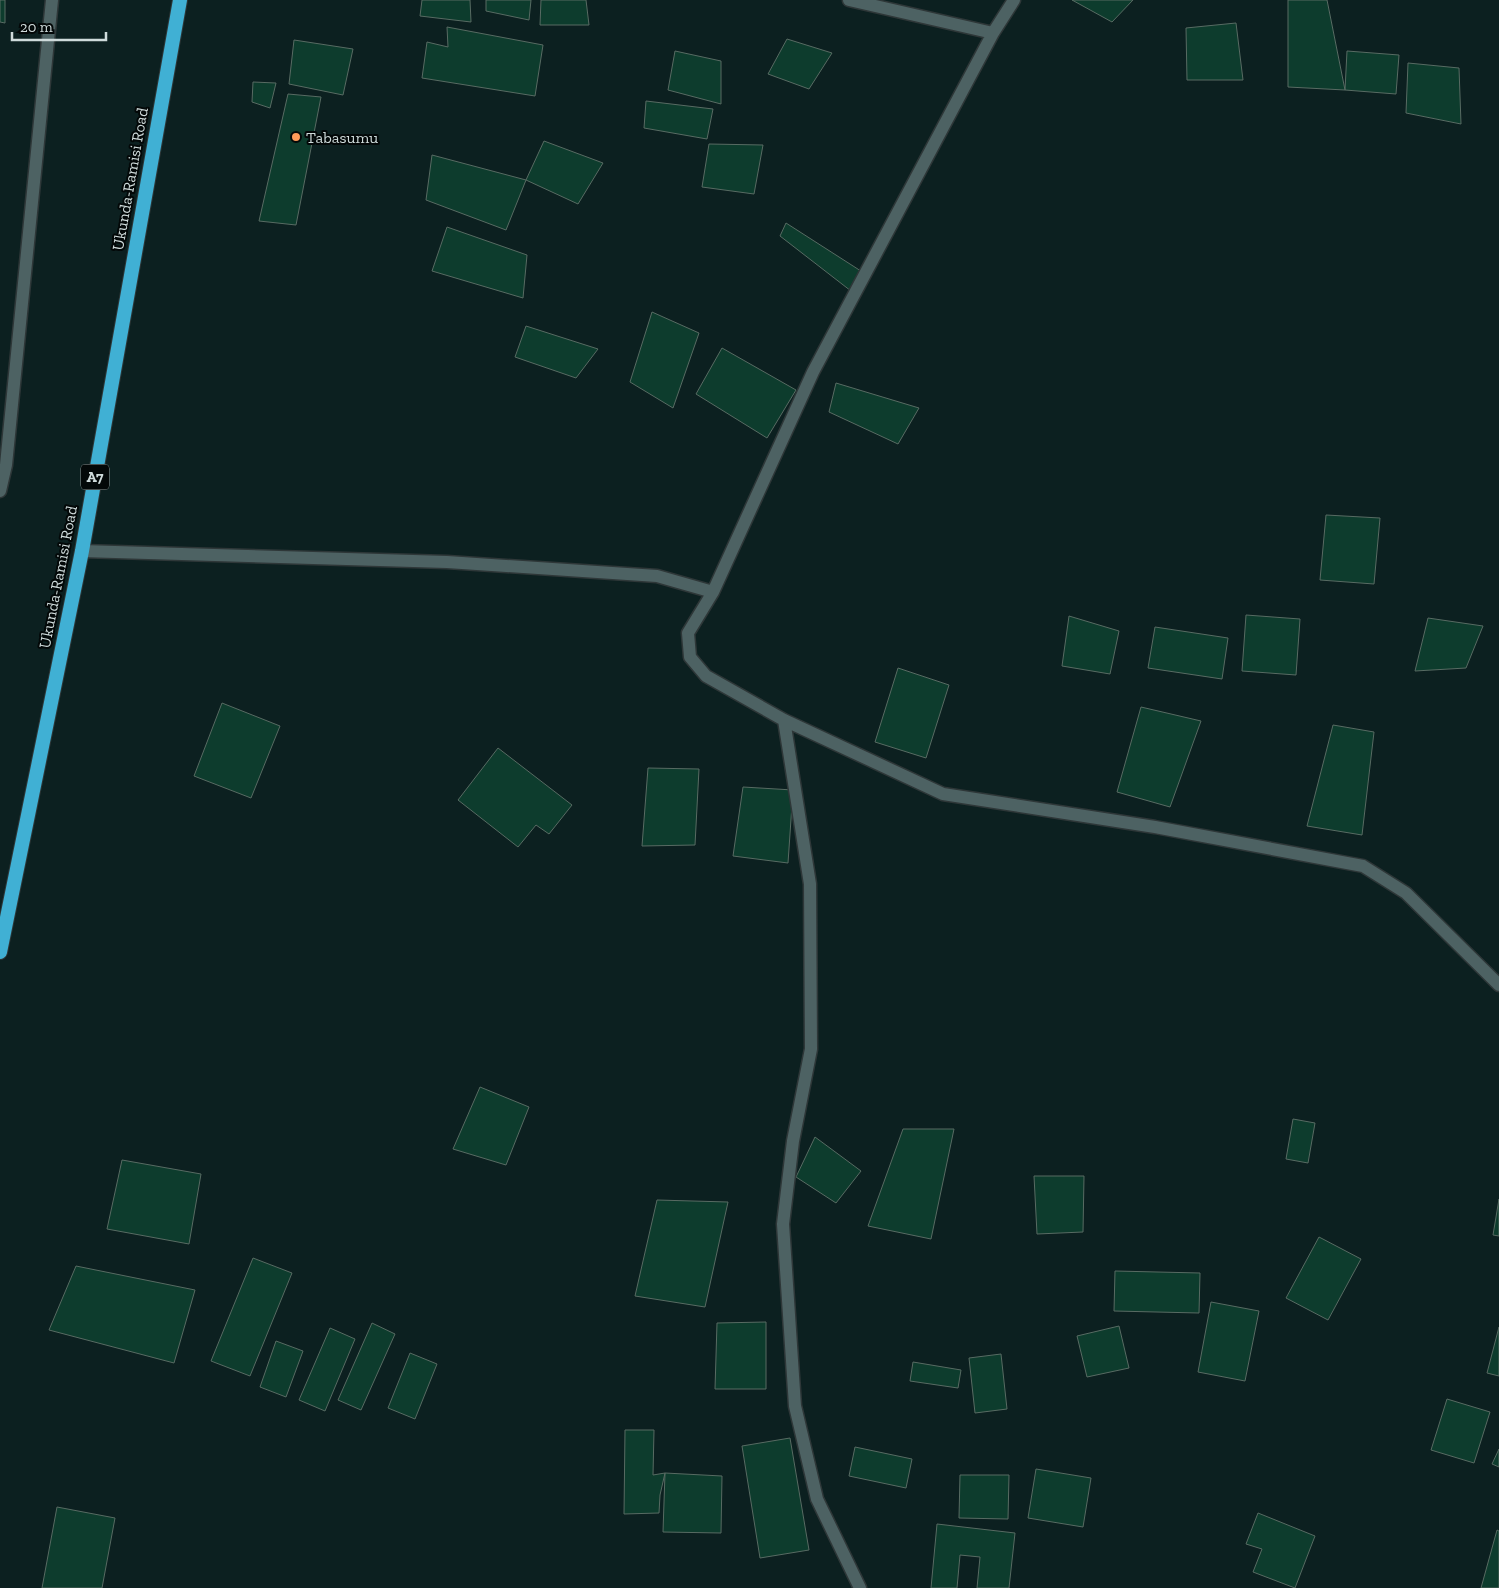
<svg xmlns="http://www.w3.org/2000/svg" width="1499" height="1588" viewBox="0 0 1499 1588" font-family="'Zilla Slab',serif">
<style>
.building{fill:#0d3c2d;stroke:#586b63}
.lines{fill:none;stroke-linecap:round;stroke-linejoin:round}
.minor-casing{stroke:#2e3738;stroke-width:15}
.trunk-casing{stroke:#2e3738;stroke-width:16}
.minor{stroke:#4d6263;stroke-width:12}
.trunk{stroke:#40b0d4;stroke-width:14}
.poi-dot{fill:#fe9b59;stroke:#030808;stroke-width:2}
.labels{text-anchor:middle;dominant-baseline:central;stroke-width:4;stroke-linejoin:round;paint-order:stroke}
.shield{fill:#030808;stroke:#929c9c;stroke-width:1}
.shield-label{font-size:15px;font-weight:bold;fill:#cfdbdb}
.poi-label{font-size:16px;fill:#cfdbdb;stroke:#030808;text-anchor:start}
.street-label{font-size:16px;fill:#cfdbdb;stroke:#030808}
</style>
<rect width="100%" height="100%" fill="#0c2020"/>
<path class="building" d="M0,0h5v23l-5,-1z
M422,0h48l1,22 -51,-6z
M486,0h45l-2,20 -43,-9z
M541,0h45l3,25h-49z
M1072,0h61l-21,22z
M1288,0h39l18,90 -57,-3z
M1236,23l7,57h-56l-1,-52z
M447,27l96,18 -8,51 -113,-18 5,-36 21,5z
M787,39l45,14 -23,36 -41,-15z
M294,40l59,9 -10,46 -54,-11z
M675,51l46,10v43l-53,-14z
M1347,51l52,4 -3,39 -51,-4z
M1408,63l51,5 2,56 -55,-11z
M253,82l23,1 -6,25 -18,-6z
M288,94l33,3 -25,128 -37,-4z
M646,101l67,8 -6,30 -63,-11z
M544,141l59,22 -25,41 -52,-24z
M709,144l54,1 -9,49 -52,-7z
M432,155l94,25 -20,50 -80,-30z
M786,223l78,50 -13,18 -71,-55z
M447,227l80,28 -4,43 -91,-27z
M652,312l47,21 -26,75 -43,-26z
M526,326l72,23 -22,29 -61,-21z
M722,348l74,42 -29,48 -71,-44z
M836,383l83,25 -21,36 -69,-32z
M1326,515l54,3 -6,66 -54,-4z
M1246,615l54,4 -4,56 -54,-4z
M1069,616l50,15 -9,43 -48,-8z
M1428,618l55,8 -17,42 -51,3z
M1155,627l73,11 -6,41 -74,-11z
M898,668l51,17 -23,73 -51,-16z
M222,703l58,23 -29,72 -57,-22z
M1141,707l60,14 -31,86 -53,-15z
M1333,725l41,7 -12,103 -55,-9z
M498,748l74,57 -23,29 -13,-9 -18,22 -60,-47z
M648,768l51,1 -4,76 -53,1z
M743,787l50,3 -5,73 -55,-7z
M480,1087l49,20 -23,58 -53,-16z
M1293,1119l22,4 -7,40 -22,-4z
M903,1129h51l-23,110 -63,-13z
M815,1137l46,34 -25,32 -40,-26z
M122,1160l79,14 -12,70 -82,-15z
M1034,1176h50l-1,56 -46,2z
M1499,1199v37l-6,-1z
M657,1200l71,2 -23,105 -70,-11z
M1319,1237l42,22 -33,61 -42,-22z
M253,1258l39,15 -42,103 -39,-15z
M76,1266l119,24 -21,73 -125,-33z
M1115,1271l85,2 -1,40 -85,-2z
M1211,1302l48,9 -14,70 -47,-9z
M766,1322v67h-51l2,-66z
M372,1323l23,11 -34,76 -23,-10z
M1119,1326l10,42 -42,9 -10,-41z
M1499,1327v49l-12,-3z
M330,1328l25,11 -30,72 -26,-11z
M276,1341l27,10 -17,46 -26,-10z
M410,1353l27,11 -22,55 -27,-11z
M1001,1354l6,55 -32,4 -6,-55z
M913,1362l48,8 -3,18 -48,-7z
M1447,1399l43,13 -16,51 -43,-13z
M625,1430h29l-1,45 12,-2 -5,22 -1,18 -35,1z
M790,1438l19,112 -49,8 -18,-112z
M855,1447l57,12 -6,29 -57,-12z
M1499,1449v18l-7,-3z
M1036,1469l55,9 -8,49 -55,-9z
M665,1473l57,3 -1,57 -58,-1z
M960,1475h49l-1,44 -49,-1z
M57,1507l58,11 -13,70h-60z
M1258,1513l57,23 -20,52 -42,-16 9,-23 -16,-5z
M937,1524l78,9 -6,55h-32l3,-31 -20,-2 -3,33h-26z
M1497,1530l2,1v57h-18z"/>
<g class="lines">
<defs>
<path id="minor" d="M849,0l144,33
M1014,0l-21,33 -180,339 -100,220 -25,41 2,24 16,19 78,44 159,74 212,33 208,39 43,27 93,92
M0,491l6,-26 46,-465
M82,551l365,11 210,14 56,16
M784,720l26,164 1,165 -18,92 -10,83 12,182 22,93 43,89"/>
<path id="trunk" d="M0,952l82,-401 98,-551"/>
</defs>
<use href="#minor" class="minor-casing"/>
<use href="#trunk" class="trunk-casing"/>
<use href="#minor" class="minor"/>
<use href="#trunk" class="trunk"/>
</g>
<circle class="poi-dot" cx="296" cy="137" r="5"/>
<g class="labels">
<rect class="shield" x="81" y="464.5" width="28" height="25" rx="4"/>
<g class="shield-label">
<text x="95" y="477">A7</text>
</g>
<g class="poi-label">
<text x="306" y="137">Tabasumu</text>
</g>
<g class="street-label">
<text transform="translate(130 179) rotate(-80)">Ukunda-Ramisi Road</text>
<text transform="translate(58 577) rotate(-79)">Ukunda-Ramisi Road</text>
</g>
</g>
<path d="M12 32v8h94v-8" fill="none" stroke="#cfdbdb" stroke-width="2.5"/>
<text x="20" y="32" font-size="15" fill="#cfdbdb" stroke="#030808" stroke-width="4" paint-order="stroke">20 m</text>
</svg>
